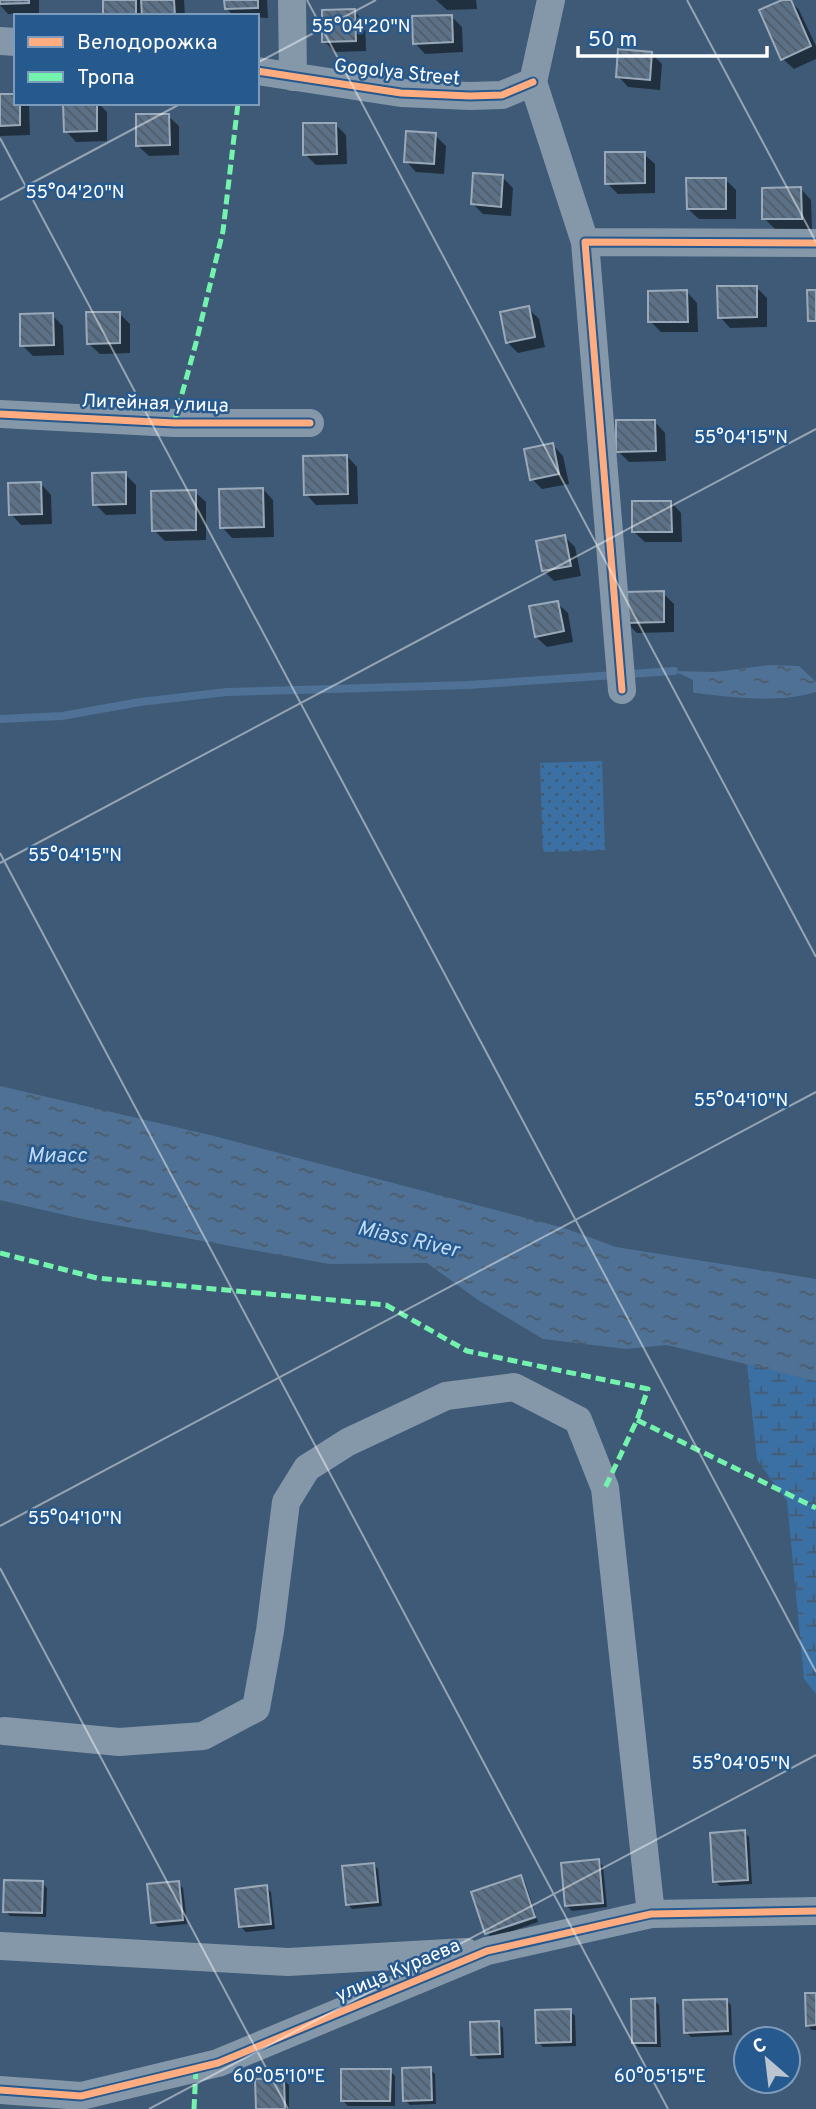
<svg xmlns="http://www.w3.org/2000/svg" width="816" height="2109" viewBox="0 0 816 2109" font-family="Overpass,sans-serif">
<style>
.wetland{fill:url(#wetland-marsh)}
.park{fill:url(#park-dots)}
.water{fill:url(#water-ripples)}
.shadow{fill:#0007}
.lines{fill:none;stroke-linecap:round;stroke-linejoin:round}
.stream{stroke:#4e7195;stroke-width:8}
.building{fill:url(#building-back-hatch);stroke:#99a9b9;stroke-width:2}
.minor{stroke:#8598aa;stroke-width:28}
.quiet{stroke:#73f3ae;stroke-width:5;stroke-dasharray:10 5;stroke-linecap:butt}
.cycleway-casing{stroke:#26598e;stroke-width:11}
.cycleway{stroke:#ffac80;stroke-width:7}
.ticks{fill:none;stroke:#fff;stroke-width:2;stroke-opacity:0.45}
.labels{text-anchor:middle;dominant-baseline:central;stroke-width:5;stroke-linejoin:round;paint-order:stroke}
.street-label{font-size:19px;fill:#fff;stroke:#26598e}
.water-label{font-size:21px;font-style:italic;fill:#c2daf2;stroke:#26598e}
.ticks-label{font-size:18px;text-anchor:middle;fill:#fff;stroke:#26598e;stroke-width:5;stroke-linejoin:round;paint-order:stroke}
</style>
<defs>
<pattern id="wetland-marsh" width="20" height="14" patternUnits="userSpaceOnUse" patternTransform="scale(1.75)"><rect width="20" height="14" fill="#3b70a4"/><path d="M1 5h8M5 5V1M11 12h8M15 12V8" fill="none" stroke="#455a6f"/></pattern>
<pattern id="park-dots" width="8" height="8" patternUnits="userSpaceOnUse" patternTransform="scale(1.75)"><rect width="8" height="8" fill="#3b70a4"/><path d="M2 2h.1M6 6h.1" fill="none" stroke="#455a6f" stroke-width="1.8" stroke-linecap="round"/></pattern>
<pattern id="water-ripples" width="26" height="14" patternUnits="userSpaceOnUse" patternTransform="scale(1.75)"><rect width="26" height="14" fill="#4e7195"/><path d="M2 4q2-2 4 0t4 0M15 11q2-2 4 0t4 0" fill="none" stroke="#4d5b69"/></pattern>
<pattern id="building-back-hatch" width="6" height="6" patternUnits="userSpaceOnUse" patternTransform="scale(1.75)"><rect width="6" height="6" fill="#5b7188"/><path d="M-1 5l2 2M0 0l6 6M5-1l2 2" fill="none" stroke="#525b64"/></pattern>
</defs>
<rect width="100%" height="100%" fill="#3e5a76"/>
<path class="wetland" d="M747,1364l69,17v313l-12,-15 -17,-178 -30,-41z"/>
<path class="park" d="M602,761l3,89 -62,2 -3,-89z"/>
<path class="water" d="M769,665l30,1 17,16v10c-40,12 -83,5 -123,1v-13l-19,-9 40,1z
M0,1086l214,50 350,92 52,19 200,32v102l-149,-36 -41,4 -83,-10 -65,-39 -51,-37 -98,1 -247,-45 -82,-19z"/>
<path class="shadow" d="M0,0h39v13l-31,1 -8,-9z
M104,0h80l1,16h-80z
M226,0h41l1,18 -34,-2 -8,-8z
M436,0h40l1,9 -30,1z
M786,0h4l9,10 17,36v13l-22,10 -11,-10z
M354,11l11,11 1,29 -31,1 -11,-11z
M452,17l10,10 1,25 -38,2 -10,-11z
M652,54l10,10 -2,26 -32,-3 -10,-11z
M0,96l16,7h11l2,3 1,29 -30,1z
M65,103h33l9,9v29l-31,1 -10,-11z
M168,116l11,10v29l-30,1 -11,-10z
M335,124l11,11 1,29 -31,1 -11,-11z
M435,135l11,11 -2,28 -28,-2 -10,-11z
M644,154l11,10v29l-37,1 -11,-11z
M502,177l11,11 -2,28 -28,-2 -10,-10z
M725,179l11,11v29h-37l-11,-10z
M801,189l10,11 1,29h-37l-11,-11z
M756,287l11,11v29l-37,1 -10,-11z
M687,292l10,11 1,29h-37l-11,-11z
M528,308l11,11 6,28 -27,6 -11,-11z
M119,313l11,11v29l-30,1 -11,-10z
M52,315l11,11 1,29 -31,1 -11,-11z
M655,422l10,11 1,28 -37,1 -11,-11z
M553,445l10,11 6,28 -27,5 -10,-10z
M347,456l10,11 1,37 -42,1 -10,-11z
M125,474l11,11v29l-30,1 -11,-11z
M41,484l10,11 1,29 -31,1 -10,-11z
M263,489l10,11 1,37 -42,1 -10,-11z
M195,492l11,10v38l-41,1 -11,-11z
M671,502l10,11 1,29h-37l-11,-10z
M565,537l10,10 6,29 -27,5 -10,-10z
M663,593l11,11v28l-37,1 -11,-11z
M557,603l11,10 5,29 -26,5 -11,-10z
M744,1832l5,5 3,47 -32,2 -5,-5z
M598,1861l5,5 4,41 -35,4 -5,-5z
M373,1864l5,5 4,37 -30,3 -4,-5z
M520,1877l5,5 11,33 -49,16z
M42,1883l5,5 -1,29 -36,-1 -5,-5z
M178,1883l5,5 4,36 -29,3 -5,-5z
M266,1887l5,5 4,37 -29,3 -5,-5z
M537,1918l1,4 -46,16 -4,-4z
M816,1994v36h-4l-5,-5z
M654,2000l5,5 2,42h-23l-4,-5z
M726,2000l5,5 1,30 -41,2 -5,-5z
M570,2011l5,5 1,30 -33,1 -5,-5z
M498,2023l5,5 1,30 -26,1 -5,-5z
M430,2069l5,5 1,30 -26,1 -5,-5z
M390,2071l5,5v30h-47l-5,-5z
M284,2080l5,5v24h-31z"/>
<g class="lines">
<path class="stream" d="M0,719l62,-3 78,-14 87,-10 241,-7 206,-14"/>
</g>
<path class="building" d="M0,0h29v3l-29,1z
M103,0h33v15l-33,1z
M141,0h33l1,16h-33z
M224,0h34v8l-33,1z
M782,0h9l20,46 -30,14 -22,-50z
M355,9l1,32 -34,1v-32z
M452,15l1,27 -40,2 -1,-28z
M618,49l34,3 -2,28 -34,-3z
M0,94h16v9h4v22l-20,1z
M63,103h34v28l-33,1z
M136,114h33l1,31 -34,1z
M303,123h33l1,31 -34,1z
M406,131l30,2 -2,31 -30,-2z
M605,152h40v31l-40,1z
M473,173l30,2 -2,32 -30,-3z
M686,178h40v31h-39z
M801,187l1,32h-40v-31z
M717,286h40v31l-39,1z
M687,290l1,32h-40v-31z
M807,290h9v31h-8z
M529,306l6,31 -29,6 -6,-31z
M86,312h34v31l-33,1z
M53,313l1,32 -34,1v-32z
M616,420h39l1,31 -40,1z
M553,443l6,31 -29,6 -6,-31z
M347,455l1,39 -44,1 -1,-39z
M126,472v32l-33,1 -1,-32z
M41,482l1,32 -33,1 -1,-32z
M263,488l1,39 -44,1 -1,-39z
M196,490v40l-44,1 -1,-40z
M632,501h39l1,31h-40z
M565,535l6,31 -29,5 -6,-30z
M664,591v31l-39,1v-31z
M558,601l6,30 -29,6 -6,-31z
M745,1830l3,50 -35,2 -3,-49z
M599,1859l4,44 -38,3 -4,-43z
M374,1863l4,39 -32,3 -4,-39z
M521,1875l14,42 -50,17 -14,-42z
M4,1880l39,1 -1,32 -39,-1z
M179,1881l4,39 -32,3 -4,-39z
M267,1885l4,39 -32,3 -4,-38z
M805,1993h11v32l-10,1z
M655,1998l1,45h-24l-1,-44z
M727,1999l1,32 -44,2 -1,-33z
M571,2009v33l-35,1 -1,-33z
M499,2021l1,33 -29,1 -1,-33z
M431,2067l1,33 -29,1 -1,-33z
M341,2069h50l-1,32h-49z
M284,2078l1,31h-29l-1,-30z"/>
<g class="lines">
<path class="minor" d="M292,0l1,77
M551,0l-18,82 52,160
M0,41l16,1
M257,71l144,22 69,3 32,-1 31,-13
M0,414l174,9h136
M622,690l-37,-448 231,1
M4,1731l115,11 84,-6 53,-28 14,-77 16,-129 21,-34 41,-26 98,-46 68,-9 64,33 27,68 46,426
M0,1946l288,16 178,-10
M0,2090l81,6 137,-33 269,-112 164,-37 165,-3"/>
<path class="quiet" d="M174,423l22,-80 27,-112 15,-128
M0,1253l97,25 289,27 81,46 181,38 -11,31 -32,68
M637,1420l179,88
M194,2109l2,-41"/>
<defs>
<path id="cycleway" d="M257,71l144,22 69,3 32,-1 31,-13
M0,414l174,9h136
M622,690l-37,-448 231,1
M0,2090l81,6 137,-33 269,-112 164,-37 165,-3"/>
</defs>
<use href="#cycleway" class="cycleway-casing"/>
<use href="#cycleway" class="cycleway"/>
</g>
<path class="ticks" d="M307,0l509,957M687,0l129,242M257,63l119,-63M0,138l816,1534M0,200l182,-97M0,853l668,1256M0,863l816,-434M0,1526l816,-434M0,1568l288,541M149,2109l667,-354"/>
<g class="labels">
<g class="street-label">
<text transform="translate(397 73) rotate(6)">Gogolya Street</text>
<text transform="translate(155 404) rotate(2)">Литейная улица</text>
<text transform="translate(398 1971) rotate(-23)">улица Кураева</text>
</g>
<g class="water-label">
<text x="57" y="1156">Миасс</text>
<text transform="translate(408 1240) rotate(13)">Miass River</text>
</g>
</g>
<g class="ticks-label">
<text x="361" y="32">55°04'20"N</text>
<text x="75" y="198">55°04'20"N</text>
<text x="741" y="443">55°04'15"N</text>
<text x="75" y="861">55°04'15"N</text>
<text x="741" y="1106">55°04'10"N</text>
<text x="75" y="1524">55°04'10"N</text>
<text x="741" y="1769">55°04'05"N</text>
<text x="279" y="2082">60°05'10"E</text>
<text x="660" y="2082">60°05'15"E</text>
</g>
<rect x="14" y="14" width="245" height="91" fill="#26598e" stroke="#7d9bbb" stroke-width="2"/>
<rect x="28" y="37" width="35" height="10" fill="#ffac80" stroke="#7d9bbb" stroke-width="2"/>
<text x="77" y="49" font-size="21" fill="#ffffff">Велодорожка</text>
<rect x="28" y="72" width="35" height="10" fill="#73f3ae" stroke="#7d9bbb" stroke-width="2"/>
<text x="77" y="84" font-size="21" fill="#ffffff">Тропа</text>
<g transform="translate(767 2060) rotate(332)"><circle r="33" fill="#26598e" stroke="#7d9bbb" stroke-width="2"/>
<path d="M0-5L12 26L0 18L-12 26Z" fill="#bbc5cf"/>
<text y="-10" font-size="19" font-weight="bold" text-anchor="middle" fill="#ffffff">С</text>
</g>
<path d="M578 46v10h189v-10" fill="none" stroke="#ffffff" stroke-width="3.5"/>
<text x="588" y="46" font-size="21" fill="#ffffff" stroke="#26598e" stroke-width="5" paint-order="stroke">50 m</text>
</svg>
